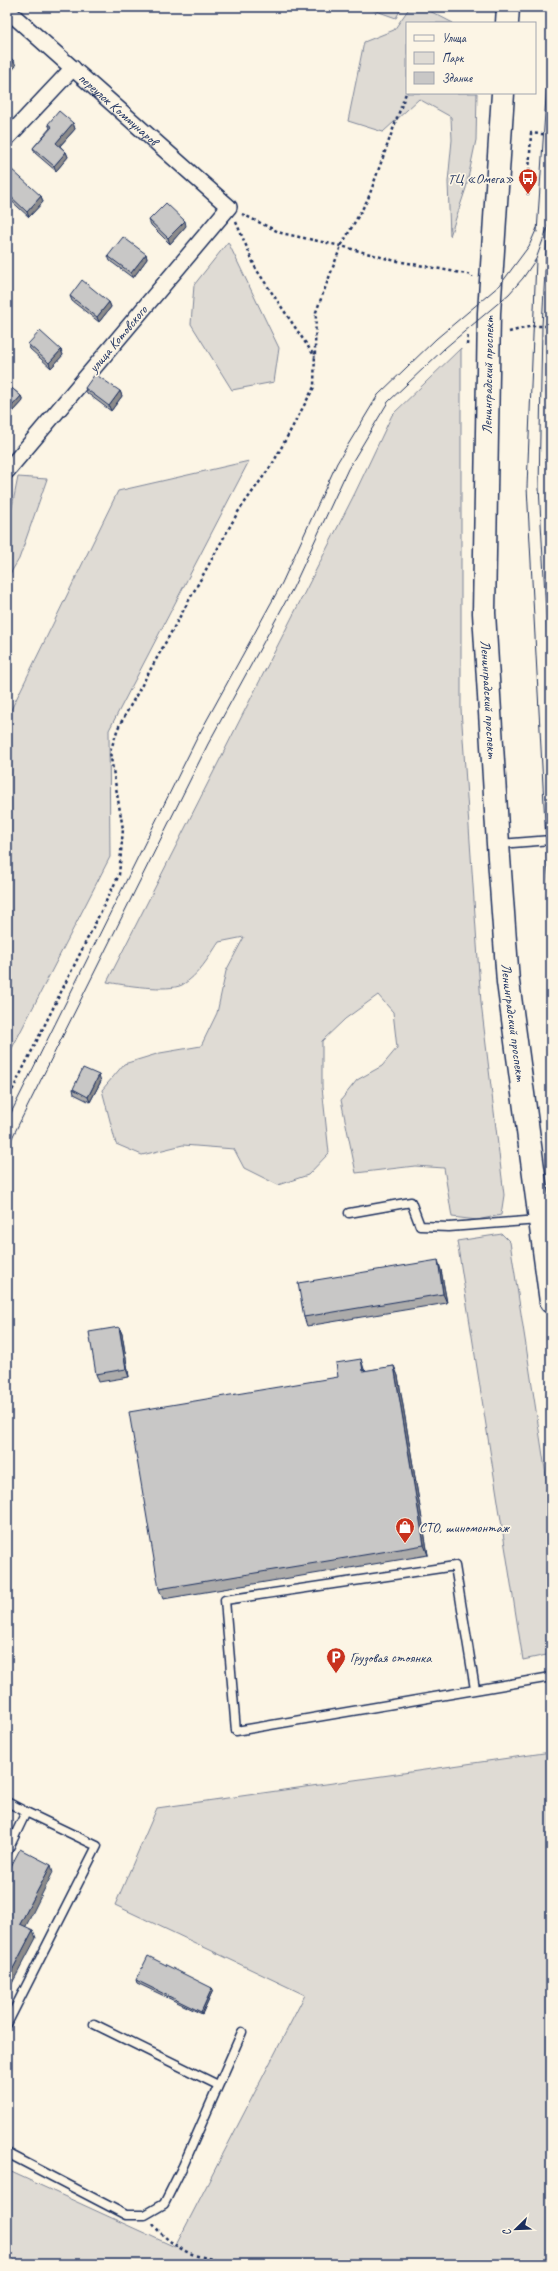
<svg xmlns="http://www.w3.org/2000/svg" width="558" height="2271" viewBox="0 0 558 2271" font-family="Caveat,sans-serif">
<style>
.green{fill:#dfdbd4;stroke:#7d8599}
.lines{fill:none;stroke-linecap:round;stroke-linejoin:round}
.service-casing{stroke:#1b2f5e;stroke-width:11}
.minor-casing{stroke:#1b2f5e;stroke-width:18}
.primary-casing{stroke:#1b2f5e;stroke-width:25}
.path{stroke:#1b2f5e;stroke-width:2.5;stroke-dasharray:3 3;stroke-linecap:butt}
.service{stroke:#fcf5e5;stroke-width:8}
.minor{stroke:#fcf5e5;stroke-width:15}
.primary{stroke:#fcf5e5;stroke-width:22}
.tram{stroke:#1b2f5e;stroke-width:1}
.wall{fill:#acabaa;stroke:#1b2f5e}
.shaded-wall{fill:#8c8b8b;stroke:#1b2f5e}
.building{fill:#c8c7c6;stroke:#1b2f5e}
.labels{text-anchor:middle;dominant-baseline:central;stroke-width:3.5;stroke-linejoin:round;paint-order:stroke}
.street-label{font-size:14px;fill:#1b2f5e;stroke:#fcf5e5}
.poi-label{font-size:14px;fill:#1b2f5e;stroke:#fcf5e5;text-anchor:start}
</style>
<rect width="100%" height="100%" fill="#fcf5e5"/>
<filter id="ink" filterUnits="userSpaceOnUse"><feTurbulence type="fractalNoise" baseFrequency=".025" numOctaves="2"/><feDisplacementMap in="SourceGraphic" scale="8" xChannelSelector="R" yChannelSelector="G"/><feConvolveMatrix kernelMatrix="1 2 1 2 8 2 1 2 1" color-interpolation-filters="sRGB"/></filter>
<g filter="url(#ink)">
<path class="green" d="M365,7h37l-6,11z
M410,7h12l31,16h-46v70h70l-1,47 -10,48 -16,48 -2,-54 4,-42 -1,-23 -32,-18 -36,33 -35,-11 16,-79 30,-12z
M228,242l51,106 -5,34 -42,8 -41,-66 3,-39z
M461,348v361l20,294 23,192 -3,20 -24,5 -25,-3 -8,-49 -29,-2 -59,7 -15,-73 16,-20 25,-14 15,-18 -4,-36 -15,-17 -33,24 -23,22v46l7,66 -21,22 -30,10 -34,-17 -10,-19 -51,-4 -41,10 -26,-11 -14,-54 22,-26 36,-11 41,-7 16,-33 9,-42 18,-34 -25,5c-10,15 -21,34 -37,43 -14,7 -59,0 -75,-3l248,-489 37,-78z
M249,461l-140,269 1,127 -103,201v-340l111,-227z
M18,477l29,2 -28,80 -12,20v-66l4,-1z
M502,1234l8,8 41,266v146l-28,6 -66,-419z
M551,1752v512h-544v-94l168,77 130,-252 -190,-90 42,-97z"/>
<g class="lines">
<defs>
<path id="service" d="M499,844l52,-4
M349,1213l62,-11 9,24 29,1 90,-7
M475,1689l-20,-123 -230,34 11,131 315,-54
M7,1802l19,10 -19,40
M7,2024l90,-178 -71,-34
M94,2024l124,61
M7,2153l119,62h19l19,-11 19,-38 59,-134"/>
<g id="minor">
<path id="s1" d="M7,10l222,197 -222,264"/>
<path d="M7,138l66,-70"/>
</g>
<g id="primary">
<path d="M507,23l1,-16"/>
<path id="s2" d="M503,93l-14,220 -5,300 14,231 10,138 43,320"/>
</g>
</defs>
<use href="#service" class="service-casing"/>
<use href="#minor" class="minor-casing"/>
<use href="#primary" class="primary-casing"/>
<path class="path" d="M528,195l3,-62 20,2
M242,214l39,19 60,13 51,14 80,15v2
M236,222l20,47 59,88
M509,332l23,-6h19
M467,345l1,-11
M7,1101l112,-226 4,-46 -13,-77 8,-24 120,-216 35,-49 41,-76 2,-75 25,-66 27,-47 38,-106
M153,2224c10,13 24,24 39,30 9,4 21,3 29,10"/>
<use href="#service" class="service"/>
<use href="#minor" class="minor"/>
<use href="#primary" class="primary"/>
<path class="tram" d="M551,166l-9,160 -3,161 12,214
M537,232l14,-209
M536,260l-9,227 20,373 4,42
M7,1121l190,-383 85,-155 55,-120 41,-68 58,-56 64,-54 29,-39 8,-18
M7,1148l201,-404 85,-156 55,-119 40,-67 57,-54 64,-54 14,-16 13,-19 11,-30"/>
</g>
<path class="wall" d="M73,123l2,6 -15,17 6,6 2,5 -12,14 -21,-18 -2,-5 17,-20 -2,-4z
M7,174l34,22 2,6 -14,15 -22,-20z
M149,220l37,6 -16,18 -19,-19z
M146,254l1,5 -14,19 -23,-17 -2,-5z
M70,296l39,6 2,5 -12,15 -27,-21z
M28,344l33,6 2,5 -12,13 -21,-19z
M7,384l14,12 2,5 -11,12 -5,-5z
M85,388l35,3 2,5 -11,15 -24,-18z
M101,1081l-11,21 -16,-8 -1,-5z
M441,1270l6,33 -140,23 -3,-9z
M119,1327l3,7 7,43 -30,5 -3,-8z
M394,1366l4,10 30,179 -265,44 -4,-10 179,-212 26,-8 1,2z
M136,1980l76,8 1,2 -11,24 -65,-31z"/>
<path class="shaded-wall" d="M14,61l2,5 -9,10v-7z
M73,123l2,6 -17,19 -2,-5z
M66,152l2,5 -12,14 -2,-5z
M41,196l2,6 -14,15 -2,-5z
M185,221l1,5 -16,18 -2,-6z
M146,254l1,5 -14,19 -2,-5z
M109,302l2,5 -12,15 -2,-5z
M61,350l2,5 -12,13 -2,-5z
M120,391l2,5 -11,15 -2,-5z
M21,396l2,5 -11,12 -1,-6z
M99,1075l2,6 -11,21 -2,-5z
M438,1260l3,10 6,33 -4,-9z
M119,1327l3,7 7,43 -3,-8z
M361,1359l3,10 2,12 -3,-10z
M394,1366l4,10 30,179 -4,-10z
M51,1865l2,7 -30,60 -3,-8z
M33,1930l3,8 -29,55v-13z
M212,1988l1,2 -11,24 -1,-2z"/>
<path class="building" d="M7,55l7,6 -7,8z
M59,111l14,12 -17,20 10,9 -12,14 -21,-18 19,-21 -4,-3z
M11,169l30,27 -14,16 -20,-19v-19z
M166,203l19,18 -17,17 -19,-18z
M123,237l23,17 -15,19 -23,-17z
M82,280l27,22 -12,15 -27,-21z
M40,331l21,19 -12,13 -21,-19z
M95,374l25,17 -11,15 -24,-18z
M7,384l14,12 -10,11 -4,-3z
M83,1068l16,7 -11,22 -15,-8z
M438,1260l5,34 -139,23 -6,-34z
M119,1327l7,42 -30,5 -7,-42z
M361,1359l2,12 31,-5 30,179 -265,44 -30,-177 209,-35 -2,-14z
M20,1849l31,16 -31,59 13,6 -26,50v-106z
M148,1956l64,32 -11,24 -65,-32z"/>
</g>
<defs>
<symbol id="bus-pin" viewBox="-11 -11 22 30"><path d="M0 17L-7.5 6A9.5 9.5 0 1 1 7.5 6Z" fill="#c8321e" stroke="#fcf5e5"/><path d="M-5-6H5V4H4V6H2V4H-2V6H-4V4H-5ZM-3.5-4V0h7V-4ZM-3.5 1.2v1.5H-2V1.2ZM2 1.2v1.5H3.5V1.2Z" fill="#fff"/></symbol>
<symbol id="shop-pin" viewBox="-11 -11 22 30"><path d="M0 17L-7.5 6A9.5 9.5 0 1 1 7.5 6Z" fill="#c8321e" stroke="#fcf5e5"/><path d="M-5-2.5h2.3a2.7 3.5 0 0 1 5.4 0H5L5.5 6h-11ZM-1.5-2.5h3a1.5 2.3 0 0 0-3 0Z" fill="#fff"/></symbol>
<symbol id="parking-pin" viewBox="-11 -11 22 30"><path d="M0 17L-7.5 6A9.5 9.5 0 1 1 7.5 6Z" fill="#c8321e" stroke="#fcf5e5"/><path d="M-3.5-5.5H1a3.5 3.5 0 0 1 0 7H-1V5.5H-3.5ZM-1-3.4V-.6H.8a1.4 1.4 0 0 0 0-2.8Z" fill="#fff"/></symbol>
</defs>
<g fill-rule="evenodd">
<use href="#bus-pin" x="517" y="167" width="22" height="30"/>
<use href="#shop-pin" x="394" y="1516" width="22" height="30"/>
<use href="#parking-pin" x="325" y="1646" width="22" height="30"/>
</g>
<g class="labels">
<g class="street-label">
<text stroke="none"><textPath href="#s1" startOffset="149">переулок Коммунаров</textPath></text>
<text transform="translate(118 339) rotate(-50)">улица Котовского</text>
<text transform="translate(488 375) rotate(-89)">Ленинградский проспект</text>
<text stroke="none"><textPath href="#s2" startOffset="607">Ленинградский проспект</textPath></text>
<text stroke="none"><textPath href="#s2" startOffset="931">Ленинградский проспект</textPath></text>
</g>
<g class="poi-label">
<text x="514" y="178" text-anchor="end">ТЦ «Омега»</text>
<text x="419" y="1527">СТО, шиномонтаж</text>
<text x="350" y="1657">Грузовая стоянка</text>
</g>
</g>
<rect width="558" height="2271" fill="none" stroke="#fcf5e5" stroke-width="24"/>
<rect x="12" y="12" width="534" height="2247" fill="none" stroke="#1b2f5e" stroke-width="1.5" filter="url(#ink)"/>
<rect x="406" y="22" width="130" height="72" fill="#fcf5e5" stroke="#a2a6af"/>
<rect x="414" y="35" width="20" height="6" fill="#fcf5e5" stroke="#a2a6af"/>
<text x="442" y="42" font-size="12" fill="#1b2f5e">Улица</text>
<rect x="414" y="52" width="20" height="12" fill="#dfdbd4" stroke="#a2a6af"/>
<text x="442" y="62" font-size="12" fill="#1b2f5e">Парк</text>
<rect x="414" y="72" width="20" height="12" fill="#c8c7c6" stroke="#a2a6af"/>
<text x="442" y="82" font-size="12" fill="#1b2f5e">Здание</text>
<g transform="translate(516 2229) rotate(247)" stroke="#fcf5e5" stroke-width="3" paint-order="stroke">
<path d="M0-3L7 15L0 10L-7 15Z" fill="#1b2f5e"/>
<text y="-6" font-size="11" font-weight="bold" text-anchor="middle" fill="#1b2f5e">С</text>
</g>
</svg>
